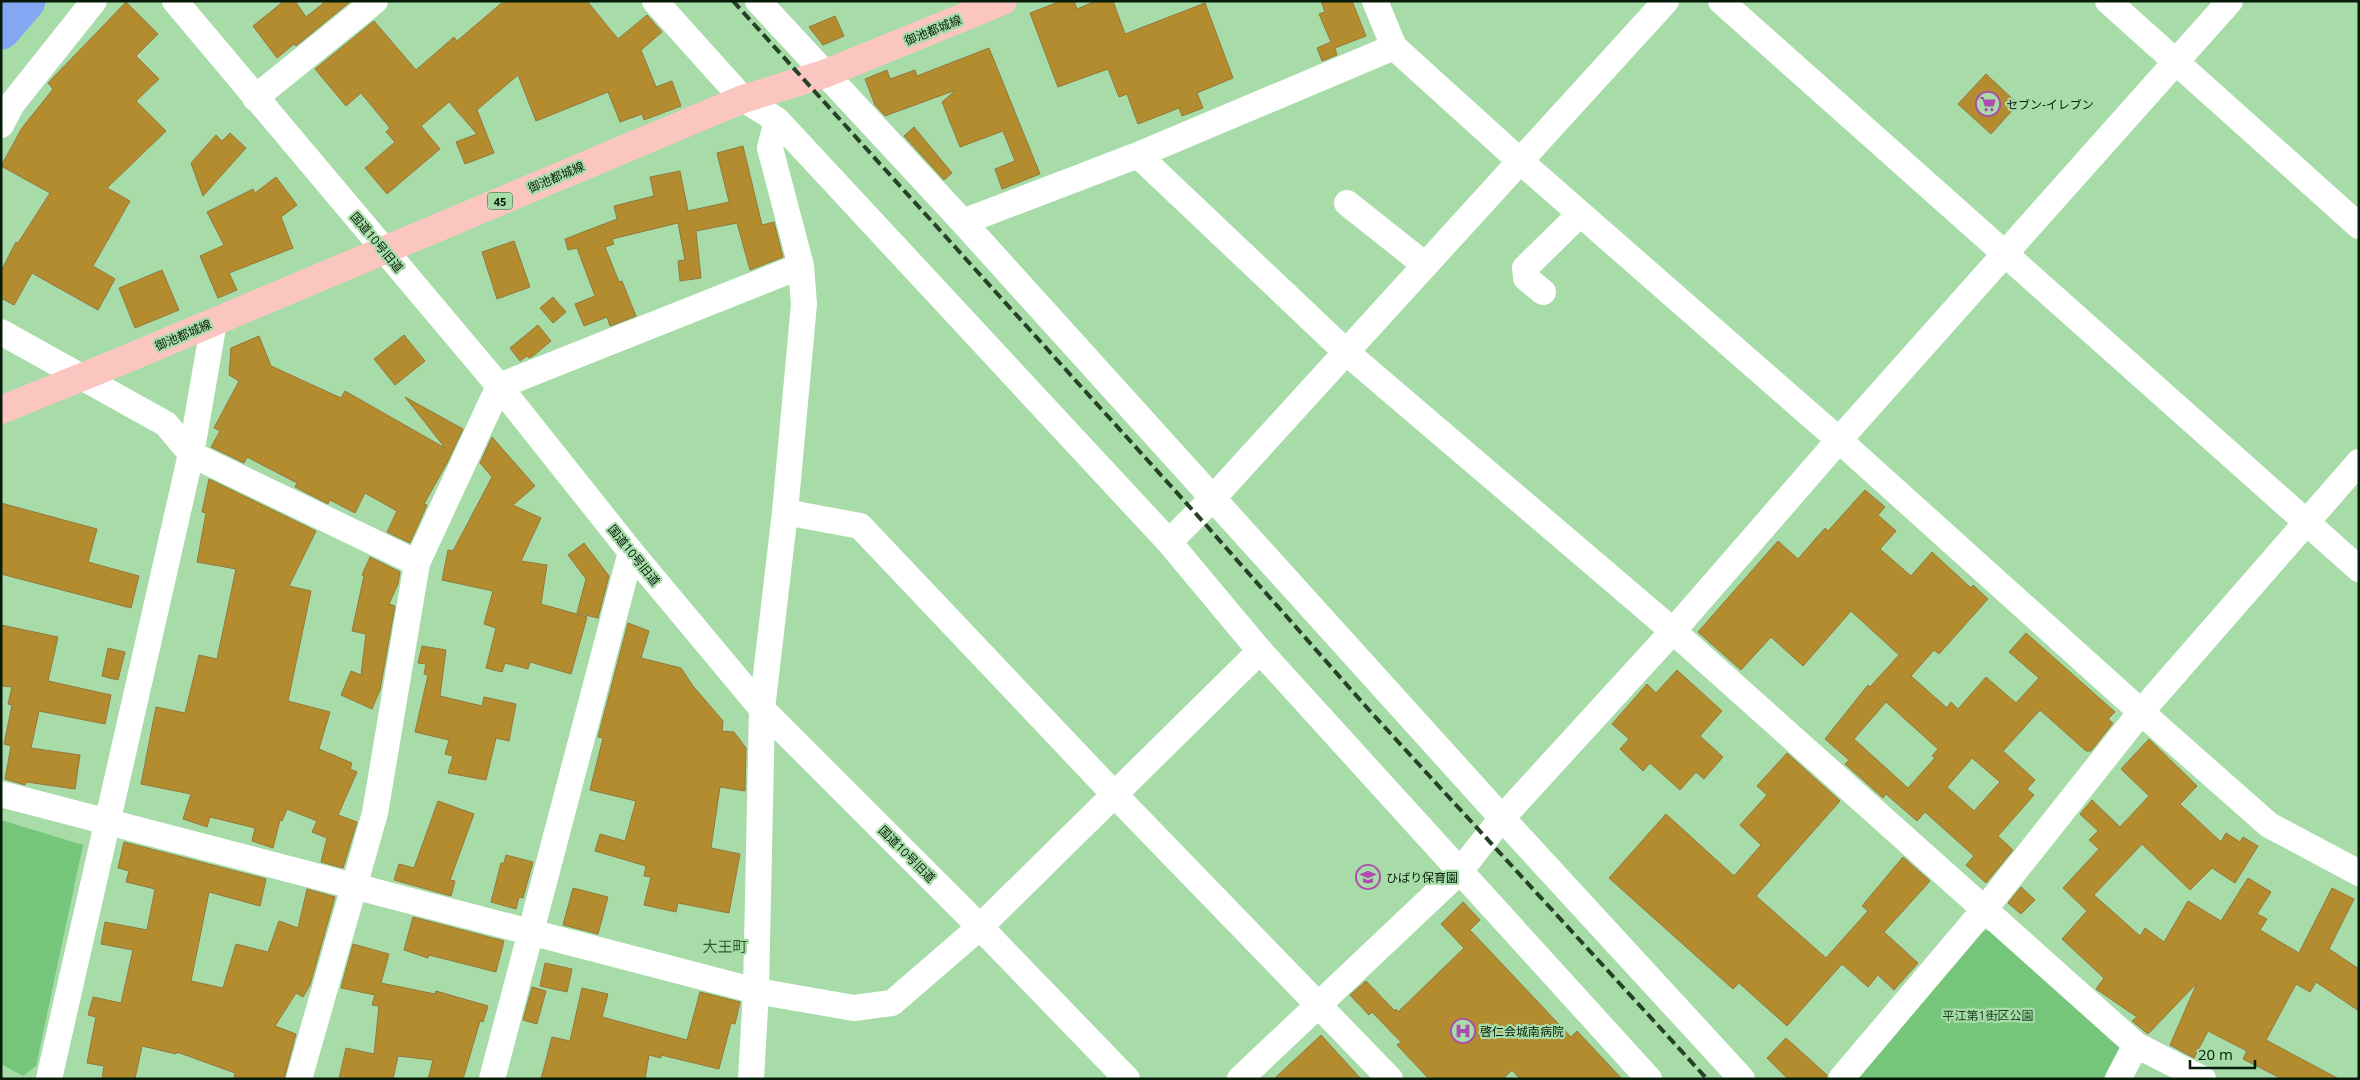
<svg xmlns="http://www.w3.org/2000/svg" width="2360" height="1080" viewBox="0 0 2360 1080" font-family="'Open Sans','Noto Sans JP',sans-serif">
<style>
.green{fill:#75c57b}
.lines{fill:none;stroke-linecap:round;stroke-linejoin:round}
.river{stroke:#85a6f2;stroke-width:39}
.building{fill:#b28c2e;stroke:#94783a;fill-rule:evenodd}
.minor{stroke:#fff;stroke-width:26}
.major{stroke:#fbc5c0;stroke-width:28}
.rail{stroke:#264128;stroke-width:4;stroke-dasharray:10 5;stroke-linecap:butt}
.labels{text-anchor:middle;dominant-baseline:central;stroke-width:4.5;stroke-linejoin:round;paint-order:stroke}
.shield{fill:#a7dca9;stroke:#375539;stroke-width:1}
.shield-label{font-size:11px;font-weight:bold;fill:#071b09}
.street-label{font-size:12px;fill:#071b09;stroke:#a7dca9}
.poi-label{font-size:12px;fill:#071b09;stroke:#a7dca9;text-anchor:start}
.park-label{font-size:12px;fill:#163b1a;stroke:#a7dca9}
.quarter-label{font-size:15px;fill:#2e5e32;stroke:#a7dca9}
</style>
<rect width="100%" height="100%" fill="#a7dca9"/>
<path class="green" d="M1,820l82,25 -47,221 -13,10 -22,-12z
M1990,930l130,116 -17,33h-251l121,-147z"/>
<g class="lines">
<path class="river" d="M1,30l25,-29"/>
</g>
<path class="building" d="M284,1h11l11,16 20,-16h25l-55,45 -2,-2 -17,14 -24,-32z
M504,1h83l31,38 29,-24 15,17 -21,18 15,37 16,-6 9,25 -37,14 -2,-6 -22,8 -12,-30 -72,29 -18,-46 -41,35 17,43 -29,11 -9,-22 21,-8 -28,-32 -28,24 19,23 -53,45 -22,-26 30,-26 -9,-10 4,-4 -29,-35 -15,13 -31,-37 59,-48 42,49 38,-33 3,4z
M1061,1h13l3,8 19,-8h17l12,33 80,-31 28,75 -36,15 6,15 -21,8 -3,-8 -41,16 -11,-30 -8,3 -11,-28 -50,18 -28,-74z
M1321,1h31l14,35 -31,12 2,7 -15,6 -5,-13 14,-6 -12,-28 6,-2z
M126,2l32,32 -22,22 23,23 -23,22 30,30 -59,57 23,13 -37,65 22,13 -17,31 -66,-37 -18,32 -13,-7v-27l15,-29 2,1 32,-50 -49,-27 21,-38 31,-39 -5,-6z
M835,16l9,20 -21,9 -14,-18z
M989,48l51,126 -38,15 -7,-20 20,-8 -12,-30 -43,16 -18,-45 14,-12 -71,26 -10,-11 -10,-26 22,-9 3,9 25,-9 2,6z
M1986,74l32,30 -27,30 -33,-30z
M914,127l38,46 -8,7 -40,-44z
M230,133l16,15 -43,48 -12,-33 25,-28 6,6z
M743,146l19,79 12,-3 9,35 -33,13 -13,-47 -41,8 5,47 -21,3 -2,-20 7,-1 -7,-37 -66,16 2,5 -9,3 14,35 3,-1 14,35 -26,10 -3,-9 -23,9 -9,-22 20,-8 -18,-48 -9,2 -3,-11 52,-20 -3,-13 40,-10 -4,-19 30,-6 8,40 41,-9 -12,-49z
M276,177l21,28 -16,12 12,31 -64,25 8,17 -19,8 -18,-42 24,-11 -17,-33 46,-23 2,4z
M514,241l16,46 -33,12 -15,-47z
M162,270l17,40 -44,18 -16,-40z
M553,297l13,15 -13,11 -13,-15z
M538,325l13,16 -18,15 -4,2 -2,-2 -7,5 -10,-13z
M404,335l21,26 -30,24 -21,-26z
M259,336l12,30 70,32 4,-7 100,57 -40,-51 58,32 -16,34 -23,41 3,1 -17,38 -23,-11 10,-21 -32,-18 -10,20 -25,-13 -2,4 -33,-17 2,-4 -50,-26 -3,6 -33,-16 9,-16 -6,-3 25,-47 -10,-6 2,-27z
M492,437l43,49 -22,19 28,13 -20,43 26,4 -6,39 46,13 -16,57 -41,-12 -2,7 -23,-6 -3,9 -16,-4 10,-40 -12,-4 9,-33 -51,-11 6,-30 5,1 39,-74 -12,-14z
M209,479l107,52 -27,55 22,5 -23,110 42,11 -11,37 33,14 -2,6 7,3 -19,43 19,7 -14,46 -22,-6 6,-24 -15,-6 5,-11 -30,-12 -5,12 -2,-1 -7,28 -21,-7 3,-13 -45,-11 -3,10 -24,-8 8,-25 -50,-10 15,-77 29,6 14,-58 18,4 19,-90 -39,-7 9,-49 -4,-1z
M1865,490l20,17 -7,8 18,16 -16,18 31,27 21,-24 39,36 2,-3 15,14 -49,55 -5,-4 -23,26 36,32 4,-6 7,7 28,-32 30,26 23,-25 -30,-26 17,-19 89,79 -7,7 5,4 -22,28h-5l-46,-41 -37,41 32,29 -8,9 7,6 -36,41 15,14 -27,33 -20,-18 8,-9 -49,-44 -8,9 -31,-27 -3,4 -38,-34 4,-4 -24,-21 43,-54 2,2 29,-32 -48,-44 -48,55 -32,-29 -30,33 -43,-38 80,-91 20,18 27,-31 3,3zM1886,702l52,47 -6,7 3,2 -27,30 -54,-49zM1972,758l28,24 -26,29 -27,-24z
M1,503l96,26 -9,33 51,14 -8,32 -130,-34z
M584,543l25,33 -11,42 -21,-5 9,-34 -18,-24z
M370,557l30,15 -2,12 -9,20 6,2 -15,84 -8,19 -31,-14 10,-24 10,4 5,-41 -14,-3 12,-55 -2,-1z
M628,623l21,8 -8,27 40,10 12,18 30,35 -1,10 12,1 12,16 -1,43 -25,-4 -9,61 29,6 -11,59 -51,-10 -2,9 -32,-7 7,-28 -7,-1 2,-10 -51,-15 5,-17 25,7 11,-40 -46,-11 13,-52 -5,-1z
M1,625l57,12 -10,44 63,14 -6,29 -66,-13 -8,37 49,7 -5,34 -49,-7 -1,3 -20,-6 6,-33 -7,-2 8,-39 -4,-1 4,-17 -11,-1z
M422,646l24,4 -6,46 42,10 2,-9 32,7 -7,37 -13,-3 -10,42 -38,-7 5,-17 -8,-2 4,-14 -34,-8 13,-57 -4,-1 2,-10 -8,-1z
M108,648l17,4 -7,28 -16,-4z
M1677,670l45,41 -22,25 23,21 -19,22 -8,-7 -16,18 -30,-27 -7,8 -23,-22 9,-10 -17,-15 35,-40 9,9z
M2149,739l48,47 -17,18 41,38 5,-9 14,9 3,-5 15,9 -23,37 -23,-15 -22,22 -48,-46 -48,51 46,41 5,-8 19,14 24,-41 33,20 27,-43 23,14 -14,22 10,5 -7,11 39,23 33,-65 22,11 -25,50 30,20v42l-43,-29 -6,10 -14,-8 -30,56 73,39h-57l-39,-20 4,-8 -39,-20 -14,27 -24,-13 27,-62 -49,51 -16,-13 5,-4 -41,-28 8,-11 -42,-39 25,-28 -24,-23 36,-39 -10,-9 9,-9 -18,-17 12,-14 28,27 29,-31 -28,-27z
M1787,753l53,48 -84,95 70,62 42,-47 -6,-5 41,-49 27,24 -46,51 34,31 -24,27 -16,-15 -10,12 -26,-23 -55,62 -48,-43 -6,6 -124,-111 57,-64 68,62 27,-31 -21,-20 27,-30 -10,-9z
M438,801l36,13 -24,66 5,1 -4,15 -57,-16 5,-16 15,4z
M124,842l142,37 -6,27 -51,-14 -18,89 32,7 13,-44 32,8 11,-31 19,7 9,-39 28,8 -25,88 -7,12 -7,-4 -21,33 21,8 -12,45h-50l1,-6 -58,-21 -1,2 -34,-8 -7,33h-33l2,-13 -17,-3 9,-46 -8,-2 5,-18 28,6 12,-53 -32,-6 4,-22 42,8 8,-41 -29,-7 3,-11 -11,-3z
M506,855l27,7 -10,36 -4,-1 -3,12 -25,-7 10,-39h3z
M2021,887l14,13 -14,14 -13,-11z
M573,888l35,9 -10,37 -35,-9z
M1463,902l17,18 -10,10 101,107 6,-6 45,48h-102l-8,-9 -9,9h-74l-32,-34 4,-3 -29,-30 -3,3 -19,-20 16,-14 29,30 1,-2 2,3 66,-64 -23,-24z
M413,917l91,24 -8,31 -67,-17 -1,3 -24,-8z
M353,944l36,10 -8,29 54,11 1,-3 52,15 -5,16 -3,-1 -17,58h-35l5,-19 -35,-4 -5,23h-54l7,-31 28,6 5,-48 -7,-1 3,-10 -34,-7z
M545,963l27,6 -5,23 -27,-6z
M532,987l14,4 -9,33 -14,-4z
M582,988l26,6 -6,23 85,23 13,-48 40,10 -5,22 -4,-1 -12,46 -58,-14v3l-12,-3 -4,24h-104l11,-42 18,4z
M1321,1035l40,44h-87z
M1786,1038l41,37 -1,4h-38l-21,-21z"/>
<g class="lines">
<path class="minor" d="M175,1l324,385 132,166 131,157 218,218 147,152
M655,1l88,98 34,21 392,422 91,109 389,428
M758,1l205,221 539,596 240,261
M1375,1l19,46 126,114 319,279 302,272 128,113 90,48
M1721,1l638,568
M2108,1l251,225
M255,98l120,-97
M1,125l11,-21 82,-103
M1138,155l208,197 327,279 463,414 67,34
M1347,203l78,62
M963,222l175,-67 256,-108
M1543,292l-17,-14 -1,-10 55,-54
M1,332l165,92 25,30 226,109
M785,512l75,14 254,268 276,285
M1169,542l45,-45 452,-496
M1,794l755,197 98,17 38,-5 88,-76 280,-276
M49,1079l142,-625 23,-132
M299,1079l76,-266 42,-250 82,-177 302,-120
M492,1079l139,-527
M751,1079l5,-88 6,-282 23,-197 19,-208 -3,-38 -31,-118 7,-28
M1240,1079l220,-208 42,-53 171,-187 166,-191 391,-439
M1841,1079l143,-169 157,-198 218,-250
M2118,1079l18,-34"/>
<path class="major" d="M1,410l118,-48 624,-263 81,-25 179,-73"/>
<path class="rail" d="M733,1l473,524 163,185 338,369"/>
</g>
<defs>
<symbol id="supermarket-ring" viewBox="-11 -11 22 22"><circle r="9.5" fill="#a7dca9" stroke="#ad4bb1" stroke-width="1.5"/><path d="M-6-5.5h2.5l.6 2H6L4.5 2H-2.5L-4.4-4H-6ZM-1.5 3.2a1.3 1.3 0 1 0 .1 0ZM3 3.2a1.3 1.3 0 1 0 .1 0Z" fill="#ad4bb1"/></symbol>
<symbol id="school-ring" viewBox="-11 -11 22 22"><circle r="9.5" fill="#a7dca9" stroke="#ad4bb1" stroke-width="1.5"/><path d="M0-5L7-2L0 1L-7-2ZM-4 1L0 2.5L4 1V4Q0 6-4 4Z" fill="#ad4bb1"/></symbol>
<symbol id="hospital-ring" viewBox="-11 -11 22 22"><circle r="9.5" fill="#a7dca9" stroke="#ad4bb1" stroke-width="1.5"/><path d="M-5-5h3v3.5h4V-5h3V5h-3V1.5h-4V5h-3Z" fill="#ad4bb1"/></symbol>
</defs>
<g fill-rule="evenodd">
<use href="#supermarket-ring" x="1974" y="90" width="28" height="28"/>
<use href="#school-ring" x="1354" y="863" width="28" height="28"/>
<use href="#hospital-ring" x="1449" y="1017" width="28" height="28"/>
</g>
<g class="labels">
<rect class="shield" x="487.5" y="192.5" width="25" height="17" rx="4"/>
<g class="shield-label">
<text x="500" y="201">45</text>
</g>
<g class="street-label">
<text transform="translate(933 30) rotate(-22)">御池都城線</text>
<text transform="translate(556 177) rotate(-23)">御池都城線</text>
<text transform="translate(377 242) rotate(50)">国道10号旧道</text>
<text transform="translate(183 335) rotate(-23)">御池都城線</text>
<text transform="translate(634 555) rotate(51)">国道10号旧道</text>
<text transform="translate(907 854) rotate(45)">国道10号旧道</text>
</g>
<g class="poi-label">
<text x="2006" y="104">セブン-イレブン</text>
<text x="1386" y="877">ひばり保育園</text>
<text x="1480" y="1031">啓仁会城南病院</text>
</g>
<g class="park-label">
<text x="1988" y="1015">平江第1街区公園</text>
</g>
<g class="quarter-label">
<text x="725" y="946">大王町</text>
</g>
</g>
<rect width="2360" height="1080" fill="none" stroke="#071b09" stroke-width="5"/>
<path d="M2190 1060v8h65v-8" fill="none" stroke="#071b09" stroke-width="2.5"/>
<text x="2198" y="1060" font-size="15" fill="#071b09" stroke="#a7dca9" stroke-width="4" paint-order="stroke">20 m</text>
</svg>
